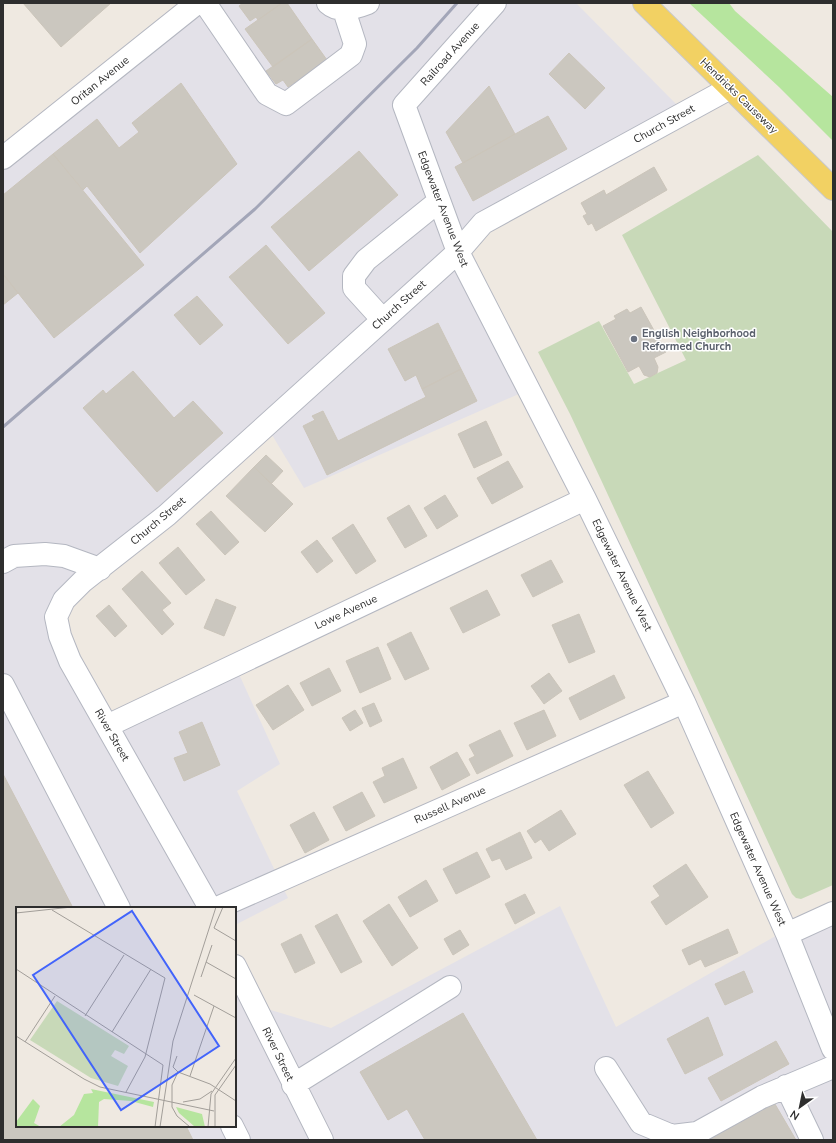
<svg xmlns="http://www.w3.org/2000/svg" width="836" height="1143" viewBox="0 0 836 1143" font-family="'Nunito Sans',sans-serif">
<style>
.industrial{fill:#e3e1e8}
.green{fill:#b6e59e}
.cemetery{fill:#c8d9b8}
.building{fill:#cbc7bf;stroke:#cbc5ba}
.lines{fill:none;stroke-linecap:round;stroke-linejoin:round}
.minor-casing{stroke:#b4b7c1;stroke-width:24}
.major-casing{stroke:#c9c9c9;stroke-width:24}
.minor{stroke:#fff;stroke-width:22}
.major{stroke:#f2d163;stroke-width:22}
.rail{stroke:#a3a6b8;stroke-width:3}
.worship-dot{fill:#6b7280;stroke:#fff;stroke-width:1.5}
.labels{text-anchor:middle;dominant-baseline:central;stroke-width:3;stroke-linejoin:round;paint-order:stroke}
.street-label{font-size:11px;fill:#2e2e2e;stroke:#fff}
.worship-label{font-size:11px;font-weight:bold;fill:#5b616d;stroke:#fff;text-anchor:start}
.inset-road{fill:none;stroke:#a29e99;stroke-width:1}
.view{fill:#4264fb;fill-opacity:0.15;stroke:#4264fb;stroke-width:2}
.inset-edge{fill:none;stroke:#2e2e2e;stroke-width:2}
</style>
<rect width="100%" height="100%" fill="#efe9e1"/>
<path class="industrial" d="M194,3h382l102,103 -222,128 74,155 -226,99 -41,-68 -208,184 56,117 122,-60 47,103 -43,27 51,107 -53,27v-17h-218v218h218v-148l12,25 84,25 229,-122 56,121 170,-97 47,-20v230h-830v-984z"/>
<path class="green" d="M689,3h40l6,8 98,86v44l-54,-54z"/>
<path class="cemetery" d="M758,155l75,77v653l-32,14 -5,-1 -4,-4 -190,-412 -32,-68 -32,-62 61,-31 35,63 52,-24 -64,-125z"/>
<path class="building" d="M23,3h88l-50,44z
M243,3h39l-24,17 -2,-3 -6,4 -11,-15z
M282,3h5l25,36 -39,28 -28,-38z
M312,39l15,21 -39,27 -5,-7 -7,4 -10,-13z
M569,53l36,35 -20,21 -36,-35z
M181,83l56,81 -97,89 -53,-67 -4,4 -30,-36 44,-35 22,29 20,-16 -7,-9z
M489,86l26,48 -52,29 -17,-31z
M548,116l19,33 -94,52 -18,-34z
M359,151l39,44 -89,76 -38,-44z
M53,154l91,111 -90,73 -51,-64v-79z
M654,167l13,23 -71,41 -4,-8 -4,2 -5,-9 4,-2 -6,-11 23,-13 2,5z
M266,245l59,68 -37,31 -59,-67z
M3,274l15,19 -15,12z
M197,296l26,29 -23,20 -26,-30z
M641,307l25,45 -12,6 4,9 -1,6 -7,4 -6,-2 -5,-9 -11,6 -25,-46 13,-7 -2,-3 13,-7 3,4z
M438,323l23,46 -39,20 -6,-14 -11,6 -17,-32z
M461,369l16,32 -150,74 -24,-49 12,-6 -3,-4 11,-5 15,30 88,-44 -4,-8z
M133,371l41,47 19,-17 30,32 -66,59 -74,-84 20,-18 3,4z
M486,421l16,34 -28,13 -16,-34z
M266,455l17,16 -12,13 -17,-17z
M508,461l15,26 -31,17 -15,-26z
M254,467l39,37 -28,28 -39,-36z
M445,495l13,21 -21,13 -13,-21z
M409,505l18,31 -22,12 -18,-30z
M211,511l28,31 -14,13 -29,-31z
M353,524l23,37 -20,13 -24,-36z
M317,540l16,21 -16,12 -16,-21z
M178,547l27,33 -19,15 -27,-32z
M551,560l12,22 -30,15 -12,-22z
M142,571l29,32 -9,7 12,14 -12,11 -40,-46z
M487,590l13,25 -37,18 -13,-25z
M216,599l20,8 -12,29 -20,-8z
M109,605l18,21 -12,11 -19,-21z
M579,614l16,38 -26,11 -17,-38z
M411,632l18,37 -24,11 -18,-36z
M378,647l13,32 -31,14 -14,-32z
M329,668l12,23 -29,15 -12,-23z
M549,673l13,18 -18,13 -13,-18z
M614,675l11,23 -45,22 -11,-22z
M288,685l16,25 -31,20 -17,-25z
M374,703l8,18 -12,6 -8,-19z
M355,710l8,13 -13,8 -8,-13z
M544,710l12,26 -29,14 -13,-27z
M202,722l18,43 -36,16 -10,-23 14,-5 -9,-21z
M500,730l13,26 -36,18 -8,-15 6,-3 -6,-11z
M457,752l13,23 -28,15 -12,-23z
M403,758l14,30 -33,15 -11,-21 12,-6 -3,-8z
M648,771l26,42 -23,15 -27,-43z
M3,774l70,134h-56v218h169l7,14h-190z
M362,792l13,24 -29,15 -13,-24z
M561,810l15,24 -27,17 -8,-12 -6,4 -8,-12z
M314,812l15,28 -24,13 -15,-28z
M520,832l12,26 -26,12 -6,-12 -8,3 -6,-12z
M477,852l13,25 -34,17 -13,-25z
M686,864l22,33 -42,28 -15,-23 9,-6 -7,-10z
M426,880l12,21 -28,16 -12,-20z
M525,894l10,19 -20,11 -10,-20z
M389,904l29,44 -26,18 -29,-45z
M337,914l25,48 -21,11 -26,-47z
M728,929l10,24 -33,14 -4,-8 -12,6 -7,-15z
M460,930l9,15 -16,10 -9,-16z
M301,934l14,29 -20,10 -14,-29z
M744,971l9,21 -28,13 -10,-21z
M463,1013l74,127h-112l-18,-31 -19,11 -28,-48z
M708,1017l15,38 -38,19 -18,-35z
M776,1041l13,23 -68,37 -13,-23z
M772,1099l24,41h-94z"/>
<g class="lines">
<defs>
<path id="minor" d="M205,3l62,91 19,10 65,-49 4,-11 -11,-34
M328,3c11,10 27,5 40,0
M495,3l-91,102 54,147 127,247 99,203 103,232 46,115
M3,158l194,-155
M383,320l-29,-32v-12l12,-16 73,-59
M3,562l11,-6 31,-2 19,2 36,13
M3,685l116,223
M107,726l478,-227
M210,908l-140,-247 -10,-25 -4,-19 8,-17 19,-19 84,-66 291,-263 25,-29 247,-135
M217,908l467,-206
M787,934l46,-21
M235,966l87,174
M606,1068l35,55 31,13 25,-3 65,-36 71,-30
M293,1085l157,-98
M786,1086l26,54
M232,1126l7,14"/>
<path id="major" d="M644,3l189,186"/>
</defs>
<use href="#minor" class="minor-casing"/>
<use href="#major" class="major-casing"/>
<use href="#minor" class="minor"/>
<use href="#major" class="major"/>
<path class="rail" d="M3,427l252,-218 162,-161 40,-45"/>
</g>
<circle class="worship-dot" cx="634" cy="339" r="4"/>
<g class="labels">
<g class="street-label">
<text transform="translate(450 54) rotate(-48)">Railroad Avenue</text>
<text transform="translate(100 81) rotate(-39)">Oritan Avenue</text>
<text transform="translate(739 96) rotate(44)">Hendricks Causeway</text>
<text transform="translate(664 124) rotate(-29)">Church Street</text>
<text transform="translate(443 209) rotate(69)">Edgewater Avenue West</text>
<text transform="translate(399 305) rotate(-42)">Church Street</text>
<text transform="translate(158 521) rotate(-40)">Church Street</text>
<text transform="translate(622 575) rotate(64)">Edgewater Avenue West</text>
<text transform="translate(346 612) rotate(-25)">Lowe Avenue</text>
<text transform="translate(112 735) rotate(60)">River Street</text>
<text transform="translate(450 805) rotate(-24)">Russell Avenue</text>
<text transform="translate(758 869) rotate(66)">Edgewater Avenue West</text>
<text transform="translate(278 1054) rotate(64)">River Street</text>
</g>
<g class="worship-label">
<text x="642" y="333">English Neighborhood<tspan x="642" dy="13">Reformed Church</tspan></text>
</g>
</g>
<g transform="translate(16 907)">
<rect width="220" height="220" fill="#efe9e1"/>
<path d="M75,182l63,13 -1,5 -22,-6 -27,-2 -5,3 -1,25h-39l15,-12 10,-21 9,-1zM17,192l7,7 -6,17 7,4h-25v-5zM160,200l26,7 3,13 -11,-1 -15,-13z" fill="#b6e59e"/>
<path d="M41,94l72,45 -5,8 -9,-4 -4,6 17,10 -10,20 -27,-8 -61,-38z" fill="#c8d9b8"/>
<path class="inset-road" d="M207,0l-9,21 22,13M36,3l113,68 -20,79 -19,35M0,6l56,-6M190,55l30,17M0,62l147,96 -8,62M185,70l11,-32M178,88l42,23M69,109l39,-61M96,125l39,-63M0,129l68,43 16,8 114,24M9,135l30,-46M161,149l-4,11 5,5 32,12 26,17M162,165l-6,13v22l5,9 13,11M174,169l24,-70M167,195l17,-3 12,-8M144,220l13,-86 43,-134M192,220l3,-33 25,-36M199,220v-32l21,-30"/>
<path class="view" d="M116,4l87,135 -98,64 -88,-135z"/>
<rect width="220" height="220" class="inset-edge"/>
</g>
<rect width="836" height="1143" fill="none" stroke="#2e2e2e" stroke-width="8"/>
<g transform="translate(800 1107) rotate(213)" stroke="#ffffff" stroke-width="3" paint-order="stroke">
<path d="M0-3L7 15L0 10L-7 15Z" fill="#2e2e2e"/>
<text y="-6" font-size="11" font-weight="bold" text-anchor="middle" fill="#2e2e2e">N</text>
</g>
</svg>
